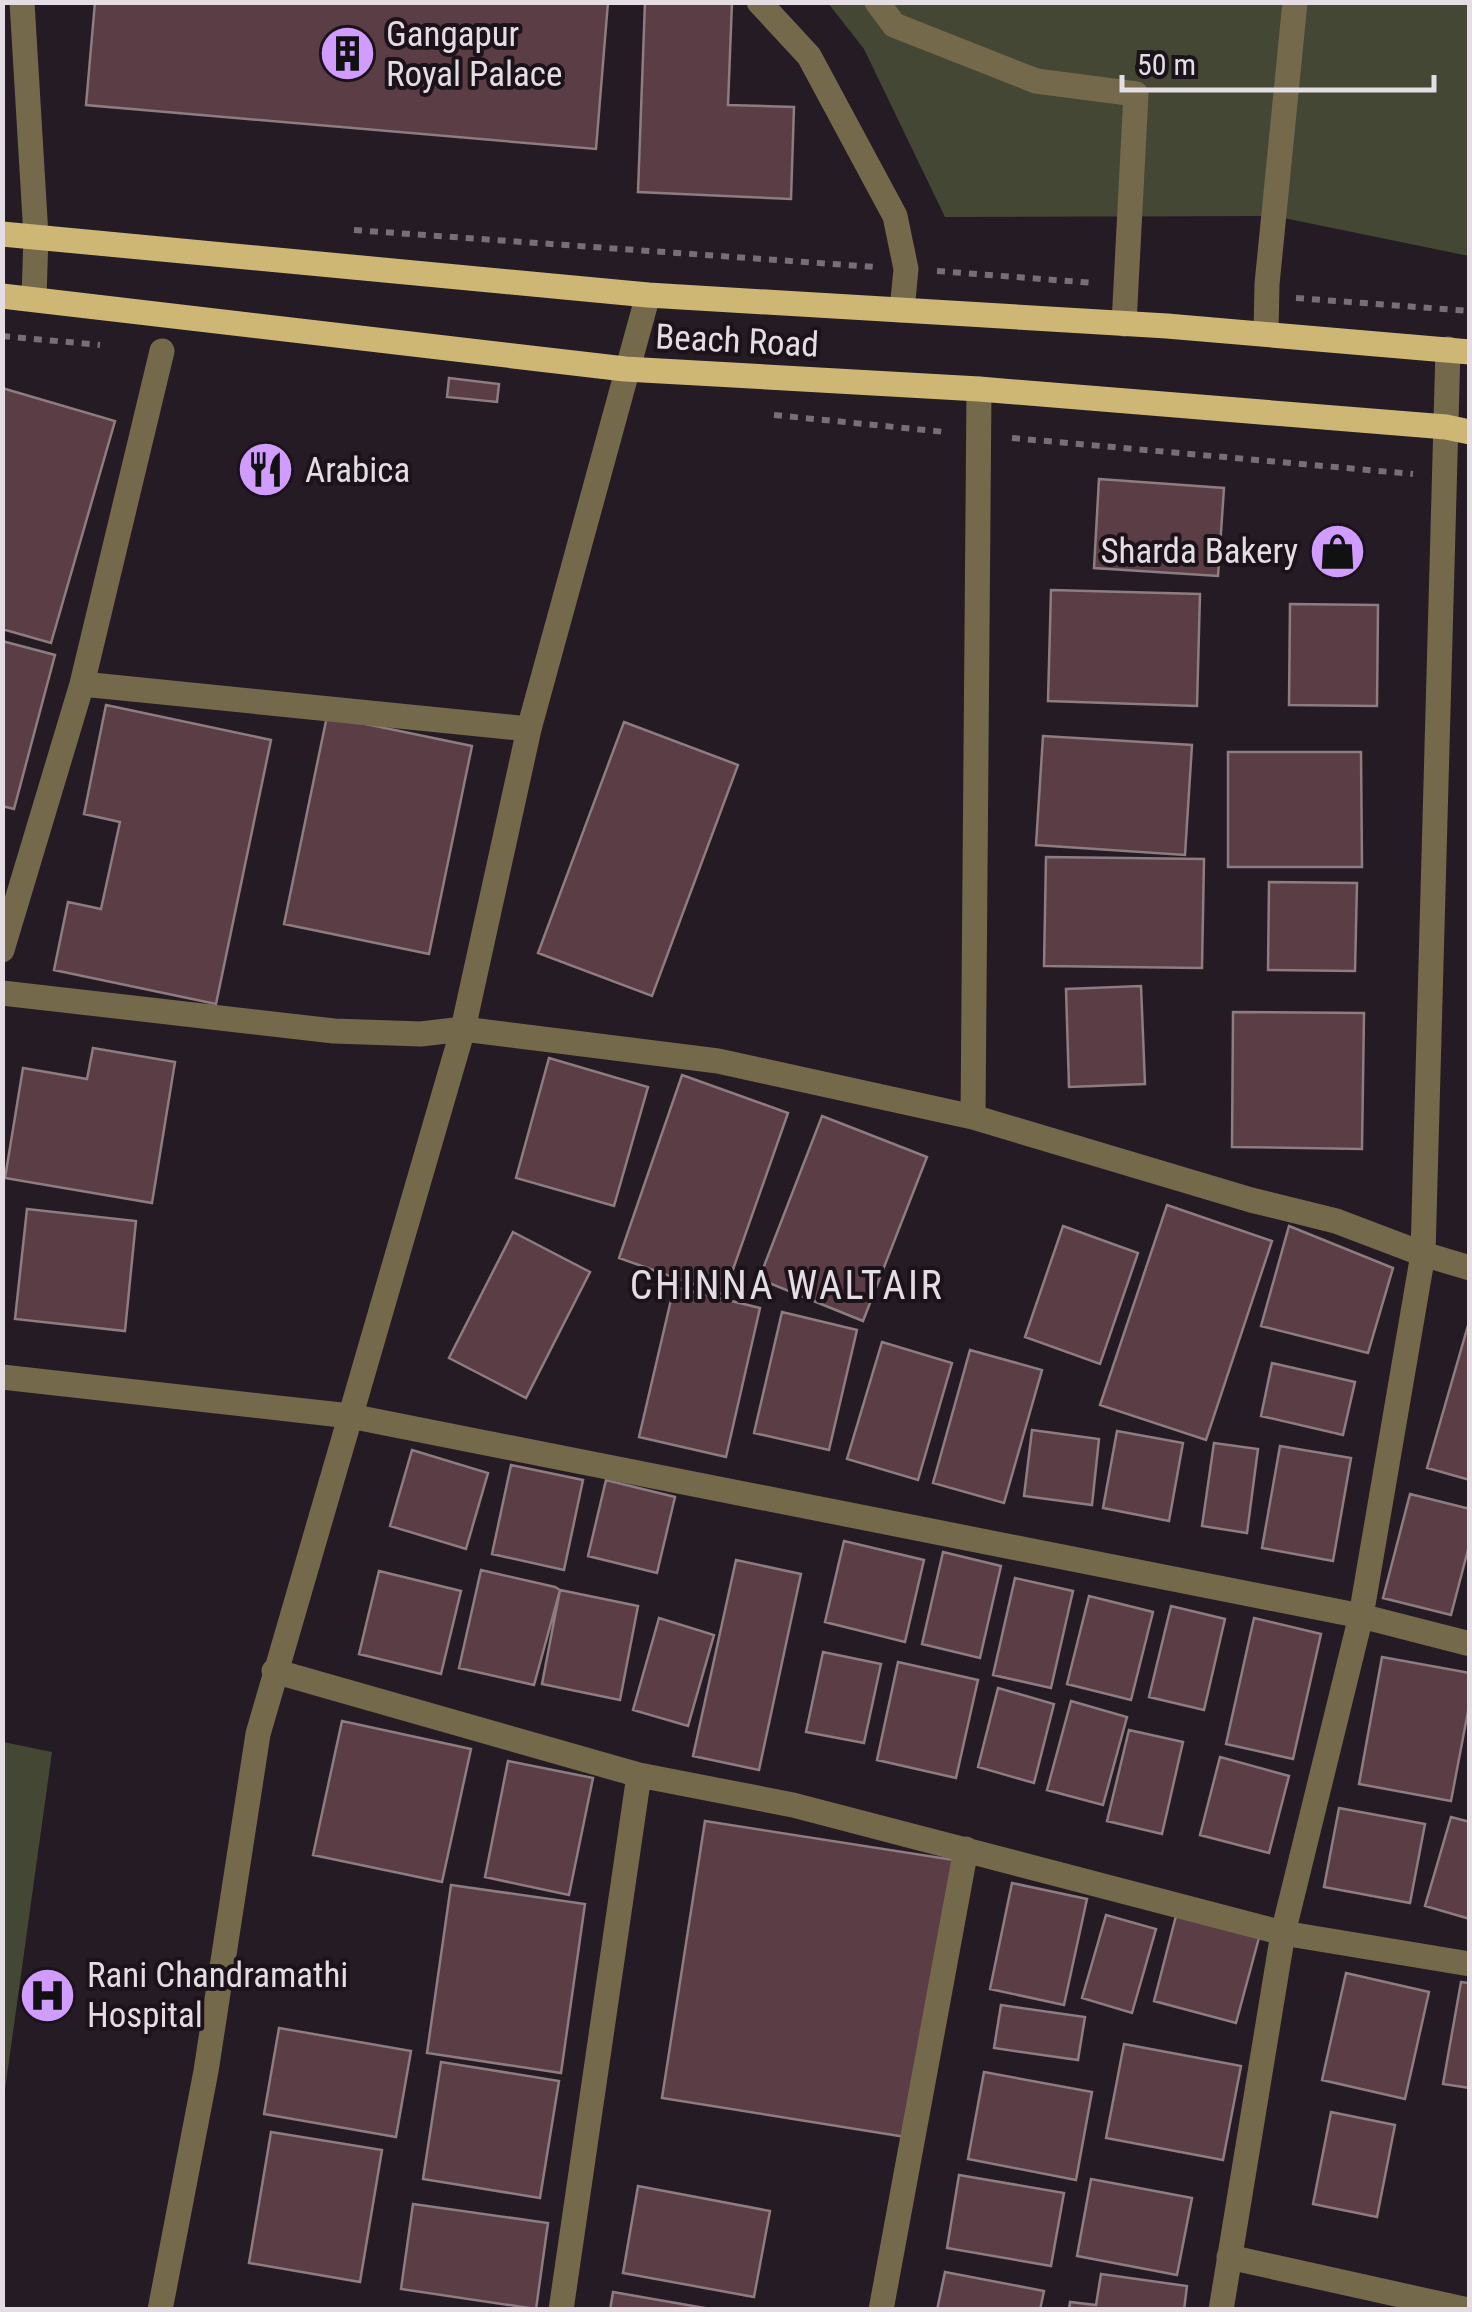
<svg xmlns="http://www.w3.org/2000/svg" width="1472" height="2312" viewBox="0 0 1472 2312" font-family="'Roboto Condensed',sans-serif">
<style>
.green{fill:#454735}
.building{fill:#5b3d46;stroke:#8d7c80;stroke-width:2.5}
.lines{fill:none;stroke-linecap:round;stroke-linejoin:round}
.path{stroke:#776e76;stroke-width:6;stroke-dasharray:8 8;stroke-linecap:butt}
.minor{stroke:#75694b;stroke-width:25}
.major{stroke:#ceb675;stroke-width:25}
.labels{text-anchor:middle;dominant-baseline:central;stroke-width:8;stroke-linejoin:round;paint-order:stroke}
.poi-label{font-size:35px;fill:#e4dde4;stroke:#1b121a;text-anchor:start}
.street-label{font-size:35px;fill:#e4dde4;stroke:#1b121a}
.quarter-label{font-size:40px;letter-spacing:2.5px;fill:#e4dde4;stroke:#1b121a}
</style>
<rect width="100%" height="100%" fill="#251b24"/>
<path class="green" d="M828,3h641v253l-195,-40 -329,1 -81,-168z
M3,1742l49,10 -49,352 -1,-362z"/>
<path class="building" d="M95,2h513l-12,147 -510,-44z
M645,2h87l-4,103 66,2 -3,92 -153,-7z
M449,378l50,6 -2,18 -50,-5z
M2,388l113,33 -64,222 -49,-14z
M1099,479l125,9 -6,88 -124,-8z
M1051,590l149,4 -3,112 -149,-5z
M1290,604l88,1 -1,101 -88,-1z
M2,641l53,14 -41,154 -12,-3z
M106,705l165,35 -55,264 -162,-34 14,-68 33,7 19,-87 -36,-8z
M327,716l145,30 -43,208 -145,-30z
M624,722l114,43 -86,231 -114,-43z
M1043,736l149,9 -7,110 -149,-10z
M1228,752h133l1,115h-134z
M1046,857l158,2 -2,109 -158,-2z
M1269,882l88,1 -2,88 -87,-1z
M1141,986l4,98 -76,3 -3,-98z
M1233,1012l131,1 -2,136 -130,-2z
M93,1048l82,14 -23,141 -147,-25 18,-110 64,11z
M549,1058l99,29 -34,119 -98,-28z
M682,1075l106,38 -64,182 -105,-37z
M822,1116l105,41 -64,164 -104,-42z
M1167,1205l105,36 -66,199 -106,-35z
M27,1209l109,12 -11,110 -110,-12z
M1063,1226l75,27 -38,111 -75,-27z
M1289,1226l104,42 -25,85 -107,-27z
M513,1232l77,40 -64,126 -77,-40z
M674,1287l86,21 -34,149 -87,-20z
M782,1312l75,18 -28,120 -75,-17z
M1469,1322h1v158l-43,-12z
M882,1342l70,21 -34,117 -71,-21z
M970,1350l72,20 -38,133 -71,-20z
M1272,1363l83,19 -12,53 -82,-19z
M1032,1430l67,9 -7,66 -68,-9z
M1117,1431l66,12 -14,78 -66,-13z
M1214,1443l44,6 -11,84 -45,-7z
M1280,1446l71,12 -18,103 -71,-13z
M412,1450l76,23 -22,76 -76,-23z
M511,1465l72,15 -19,90 -72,-16z
M606,1480l69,17 -18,76 -69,-17z
M1410,1494l60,15v33l-19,73 -68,-17z
M844,1541l80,19 -19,82 -80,-20z
M943,1552l58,14 -21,92 -58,-14z
M736,1560l65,14 -42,196 -66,-14z
M481,1570l74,17 5,3 -26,95 -75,-17z
M379,1571l82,20 -20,83 -82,-20z
M1015,1578l58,13 -22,97 -58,-13z
M560,1590l78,16 -18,94 -78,-16z
M1089,1596l64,16 -22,88 -64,-16z
M1171,1606l54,13 -21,91 -55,-13z
M659,1618l55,17 -26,91 -55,-16z
M1254,1618l67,16 -28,125 -67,-15z
M823,1652l58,12 -17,79 -58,-11z
M1382,1657l88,16v28l-19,100 -92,-17z
M898,1662l80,18 -22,98 -79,-18z
M998,1688l56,16 -20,79 -56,-16z
M1071,1701l56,16 -24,88 -56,-15z
M342,1721l129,28 -29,133 -129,-27z
M1129,1730l54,12 -21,92 -55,-13z
M1220,1757l69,19 -20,77 -69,-18z
M508,1761l85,17 -24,117 -84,-18z
M1339,1808l86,16 -15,79 -86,-16z
M1451,1817l19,5v97l-45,-13z
M705,1821l249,39 -42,278 -250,-40z
M1012,1883l75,16 -23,106 -74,-16z
M451,1885l134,19 -24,169 -134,-20z
M1177,1912l83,22 -24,89 -82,-22z
M1106,1915l50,14 -24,84 -50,-15z
M1346,1973l83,19 -24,107 -83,-19z
M1461,1982l9,1v105l-27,-4z
M1001,2005l84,12 -7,43 -84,-12z
M279,2028l132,23 -15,86 -132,-23z
M1124,2044l117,22 -18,94 -117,-22z
M441,2062l118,19 -19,117 -117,-19z
M984,2072l108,20 -16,88 -108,-21z
M1331,2112l64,13 -18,92 -64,-13z
M271,2132l111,18 -22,132 -111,-19z
M959,2175l105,18 -13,73 -104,-18z
M1091,2179l101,19 -15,77 -100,-19z
M638,2186l132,25 -16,86 -131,-24z
M413,2204l135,19 -12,86 -135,-20z
M945,2272l99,19 -4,19h-103z
M1101,2274l86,12 -3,24h-115l1,-8 26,3z
M613,2292l103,18h-106z"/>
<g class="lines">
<path class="path" d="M354,230l521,37
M937,271l157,12
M1296,298l174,13
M2,336l98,9
M774,415l171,17
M1012,438l401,36"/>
<path class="minor" d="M22,2l14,234 -2,62
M759,2l50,54 86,160 11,53 -4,41
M877,2l17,23 142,56 100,13 -12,230
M1266,334l1,-50 28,-282
M82,684l447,45
M2,950l80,-266 80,-333
M2,993l332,38 87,3 42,-5 255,32 255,56 278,83 85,21 87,33 47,14
M973,1117l6,-728
M2,1377l348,39 1011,200 109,28
M274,1671l365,104 154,30 490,128 187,31
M1229,2257l239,53
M160,2310l46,-239 52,-337 205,-705 66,-300 119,-434
M561,2310l78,-535
M881,2310l85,-461
M1221,2310l62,-377 78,-317 62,-362 25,-905"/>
<path class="major" d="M2,234l646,61 519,31 303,26
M2,296l623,73 354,20 467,38 24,5"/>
</g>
<defs>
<symbol id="building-disc" viewBox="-11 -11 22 22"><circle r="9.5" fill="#d09dfe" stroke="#1b121a"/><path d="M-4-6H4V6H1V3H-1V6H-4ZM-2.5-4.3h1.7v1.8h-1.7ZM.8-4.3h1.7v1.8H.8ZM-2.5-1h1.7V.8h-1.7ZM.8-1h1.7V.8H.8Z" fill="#111"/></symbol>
<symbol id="restaurant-disc" viewBox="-11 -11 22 22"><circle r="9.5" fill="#d09dfe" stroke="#1b121a"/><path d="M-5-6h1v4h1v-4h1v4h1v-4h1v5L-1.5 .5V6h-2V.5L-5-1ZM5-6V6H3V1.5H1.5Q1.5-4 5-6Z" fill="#111"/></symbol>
<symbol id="shop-disc" viewBox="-11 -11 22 22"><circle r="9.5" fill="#d09dfe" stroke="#1b121a"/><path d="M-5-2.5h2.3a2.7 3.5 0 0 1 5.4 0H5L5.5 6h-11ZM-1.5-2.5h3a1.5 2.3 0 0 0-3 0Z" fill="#111"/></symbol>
<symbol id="hospital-disc" viewBox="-11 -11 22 22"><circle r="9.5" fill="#d09dfe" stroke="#1b121a"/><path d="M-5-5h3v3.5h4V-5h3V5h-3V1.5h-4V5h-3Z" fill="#111"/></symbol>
</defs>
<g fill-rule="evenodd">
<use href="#building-disc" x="316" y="22" width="63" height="63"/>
<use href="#restaurant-disc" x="234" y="438" width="63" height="63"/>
<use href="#shop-disc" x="1306" y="520" width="63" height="63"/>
<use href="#hospital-disc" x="16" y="1964" width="63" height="63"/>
</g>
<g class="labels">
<g class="poi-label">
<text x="386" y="34">Gangapur<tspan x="386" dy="40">Royal Palace</tspan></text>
<text x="305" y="470">Arabica</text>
<text x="1298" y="551" text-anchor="end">Sharda Bakery</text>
<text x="87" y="1975">Rani Chandramathi<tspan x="87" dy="40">Hospital</tspan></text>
</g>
<g class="street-label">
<text transform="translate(737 341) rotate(3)">Beach Road</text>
</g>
<g class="quarter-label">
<text x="787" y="1285">CHINNA WALTAIR</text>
</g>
</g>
<rect width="1472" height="2312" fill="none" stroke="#e4dde4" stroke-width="10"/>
<path d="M1122 75v15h312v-15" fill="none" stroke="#e4dde4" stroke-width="5"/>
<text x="1137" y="75" font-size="30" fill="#e4dde4" stroke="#1b121a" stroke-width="8" paint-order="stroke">50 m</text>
</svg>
